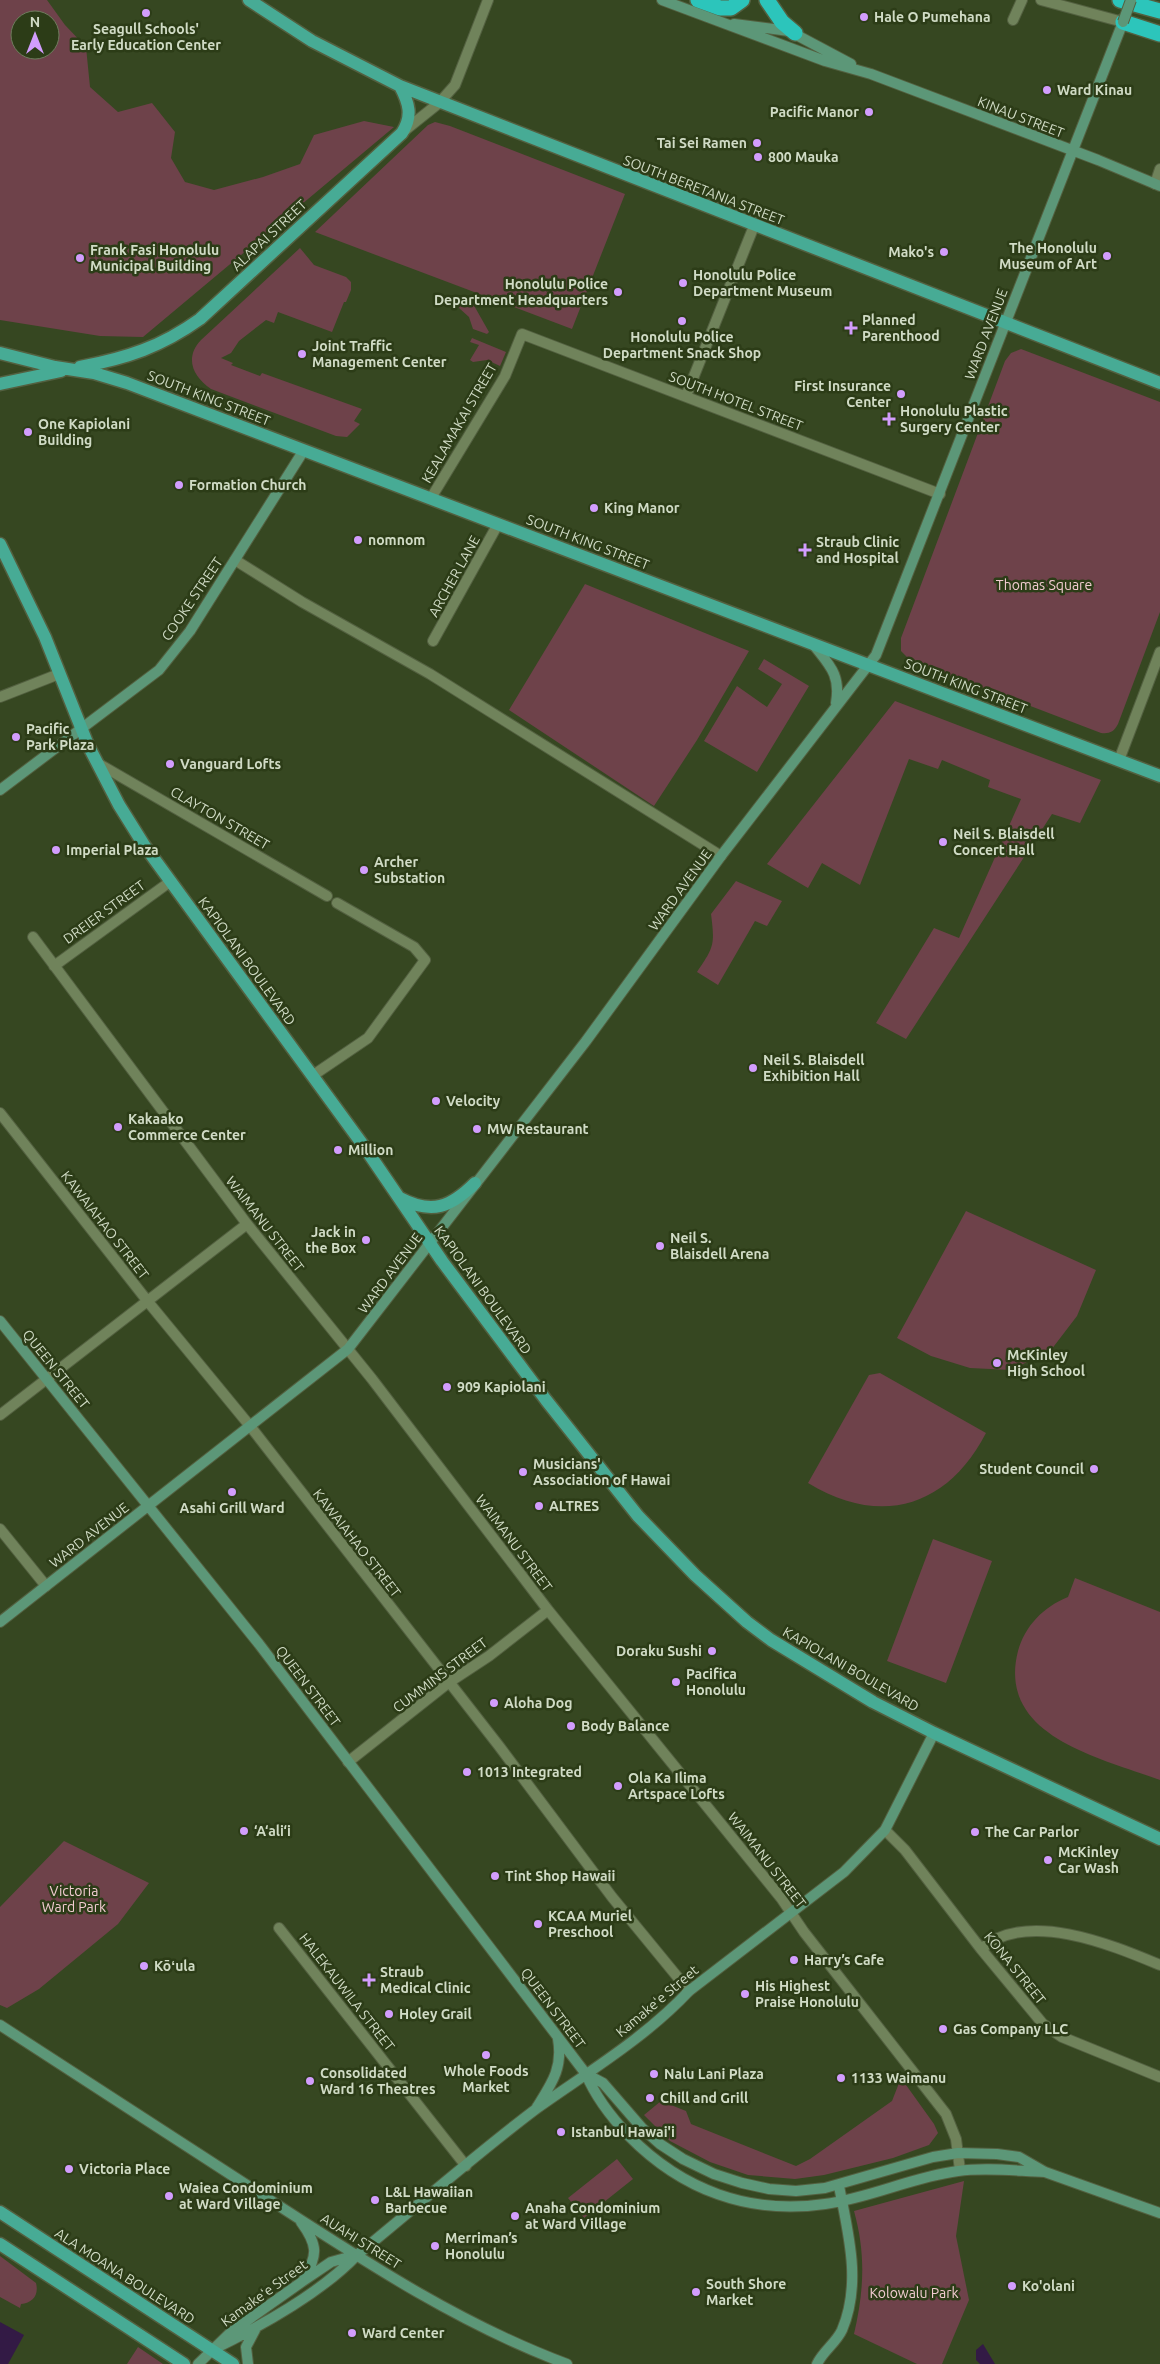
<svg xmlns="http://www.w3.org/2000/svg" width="1160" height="2364" viewBox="0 0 1160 2364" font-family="Ubuntu,sans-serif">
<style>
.green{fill:#6e424a;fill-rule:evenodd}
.water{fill:#331a45}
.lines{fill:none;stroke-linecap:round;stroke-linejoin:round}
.street-casing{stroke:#536040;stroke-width:12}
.secondary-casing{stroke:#536040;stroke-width:12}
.primary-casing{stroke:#536040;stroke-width:15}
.highway-casing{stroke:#536040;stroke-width:18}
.street{stroke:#70835b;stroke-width:10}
.secondary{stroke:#5c9778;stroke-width:10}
.primary{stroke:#47ab95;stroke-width:12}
.highway{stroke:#2cc5bb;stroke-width:15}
.secondary-bridge-casing{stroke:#536040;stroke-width:12;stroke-linecap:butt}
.secondary-bridge{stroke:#5c9778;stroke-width:10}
.poi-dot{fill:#d29dfd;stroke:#2c3c17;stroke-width:2}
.labels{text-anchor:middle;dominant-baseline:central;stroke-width:5;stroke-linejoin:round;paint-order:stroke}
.poi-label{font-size:14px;font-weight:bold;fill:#d0dbc5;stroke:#2c3c17;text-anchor:start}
.street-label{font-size:14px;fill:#d0dbc5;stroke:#2c3c17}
.park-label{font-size:14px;fill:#f3ccd2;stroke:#2c3c17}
</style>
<rect width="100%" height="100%" fill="#364721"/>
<path class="green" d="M0,0h47l18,25 21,22 4,40 28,25 34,-9 23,29 -4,26 14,24 29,8 49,-13 37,-13 14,-29 50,-14 30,6 -251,210 -43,-1 -100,-16zM20,20h30v30h-30z
M435,122l15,4 175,68 -53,135 -257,-97 113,-107z
M300,248l14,17 32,12 5,5v8l-5,12h-2l-12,30 -54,-20 -4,11 -8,-3 -27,21 -8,12 -10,5 12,5 -2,2 29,11 2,-3 100,36 -8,12 6,3 -13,13 -11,-1 -125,-47c-18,-12 -27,-31 -10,-49z
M464,296l8,6 17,30 -2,2 -14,-5 -4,-12 -10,-9z
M472,338l34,14 -6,14 -13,-6 -14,2 -3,-2 9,-15 -9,-3z
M1021,349l139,53v210l-42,112c-4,8 -9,10 -17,9l-191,-73 -9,-9v-13l104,-277 6,-8z
M585,584l164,67 -52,89 -43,66 -145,-96z
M764,659l45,27 -52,86 -53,-31 33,-55 30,21 15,-23 -24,-15z
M895,701l206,79 -21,43 -28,-9 -146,225 -30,-16 58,-95 25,10 62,-139 -33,-12 2,-7 -48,-20 -4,9 -29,-10 -49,126 -38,-22 -14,25 -41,-24z
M736,881l46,20 -15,25 -12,-5 -37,64 -21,-13c17,-25 18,-27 14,-58z
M966,1211l130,59 -19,46 -26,34 -40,20 -41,-2 -39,-12 -34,-18z
M880,1373l106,60c-39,75 -106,94 -178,50l61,-108z
M933,1539l59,22 -46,122 -59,-22z
M1075,1578l85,34v168c-58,-22 -164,-43 -142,-129 7,-25 25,-44 50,-54z
M64,1841l85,42 -31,41 -79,65 -32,19 -7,-3v-98z
M901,2078l33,46 4,9 -9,12 -36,13 -69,17 -29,4 -47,-4 -38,-13 -40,-21 -26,-26 17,-14 25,10 5,13 105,42 14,-7 82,-58z
M617,2159l16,20 -49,39 -16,-20z
M964,2181l-8,55 13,64 -27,64h-25l-63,-30c10,-43 12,-80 0,-123z
M0,2256l36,27c3,12 -3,20 -15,21l-1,4 -20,-11z
M138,2347l25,17h-36z"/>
<path class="water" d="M0,2322l24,13 -16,29h-8z
M983,2344l12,20h-15l-4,-4v-10z"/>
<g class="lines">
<defs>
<path id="street" d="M1041,0l82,22
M1013,20l9,-20
M404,131l35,-28 16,-18 33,-85
M1155,184l5,-15
M686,396l68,-170
M431,498l74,-122 17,-42 418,160
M235,560l67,42 128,72 291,182
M433,641l65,-117
M0,697l59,-23
M1119,760l41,-108
M99,764l228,132
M33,937l214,287 125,155 176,231 233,288 23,34 142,182 10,25 4,31
M54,966l117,-85
M312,1076l56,-38 57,-78 -11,-13 -77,-44
M0,1113l149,190 101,123 249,320 113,151 77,94
M0,1415l247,-191
M0,1529l46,57
M348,1762l100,-79 41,-27 59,-46
M885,1830l20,20 76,99 62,75 19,13 98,40
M279,1928l187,238
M981,1949c46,-40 131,-4 179,16"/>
<path id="secondary" d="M662,0l163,61 46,13 227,86 62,26
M734,24l55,7 62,33
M813,644c16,21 28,30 23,59
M0,790l159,-120 31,-39 114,-181
M0,1321l259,323 327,430c10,24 25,43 43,62 53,54 120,79 196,68 45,-6 87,-27 133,-33 28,-4 59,0 87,1
M0,1622l348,-273 238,-308 135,-185 155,-201 247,-633
M0,2025c91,59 182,118 273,177 94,61 189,123 294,162
M586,2074l17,9 39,45 18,16 23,15 31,15 28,9 27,6 27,2 29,-3 108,-31 25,-4 39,1 22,3 26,15 115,41
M537,2107c15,-24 26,-39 21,-68
M301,2222c17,23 17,33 3,57
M212,2350c47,-23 109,-57 145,-95 59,-48 118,-100 179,-146 52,-37 109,-71 153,-118l155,-119 41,-42 49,-97
M198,2364l33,-32 72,-51 28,-19 25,-7
M248,2364l-2,-17 9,-17
M817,2364c6,-13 19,-21 25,-34 20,-47 6,-97 -3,-144"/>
<path id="primary" d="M249,0l63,41 88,45 760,297
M0,353l55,14 39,6 33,10 1033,393
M80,367c47,-9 81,-20 120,-48l202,-186c11,-17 7,-30 -2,-47
M0,384l61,-13
M0,544l45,93 43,108 31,60 25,40 219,300 79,116 104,139 92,116 57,59 52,47 24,18 102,62 61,31 226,106
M400,1198c32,17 51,9 75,-15
M0,2212l233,152
M0,2244l184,120"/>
<path id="highway" d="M698,0l22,8h11l11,-8
M767,0l15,22 13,11
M1120,0l40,11
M1123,22l37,12"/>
</defs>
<use href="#street" class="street-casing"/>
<use href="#secondary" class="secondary-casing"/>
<use href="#primary" class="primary-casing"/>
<use href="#highway" class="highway-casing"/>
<use href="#street" class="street"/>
<use href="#secondary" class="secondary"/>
<use href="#primary" class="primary"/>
<use href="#highway" class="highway"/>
<defs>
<path id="secondary-bridge" d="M1123,22l8,-22"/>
</defs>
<use href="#secondary-bridge" class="secondary-bridge-casing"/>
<use href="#secondary-bridge" class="secondary-bridge"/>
</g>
<g class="poi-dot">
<circle cx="146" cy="13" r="5"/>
<circle cx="864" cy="17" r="5"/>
<circle cx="1047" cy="90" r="5"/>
<circle cx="869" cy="112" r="5"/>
<circle cx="757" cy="143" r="5"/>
<circle cx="758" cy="157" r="5"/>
<circle cx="944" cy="252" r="5"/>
<circle cx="1107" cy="256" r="5"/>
<circle cx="80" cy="258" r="5"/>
<circle cx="683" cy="283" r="5"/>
<circle cx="618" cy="292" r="5"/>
<circle cx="682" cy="321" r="5"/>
<path d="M848.5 320.5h5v5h5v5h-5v5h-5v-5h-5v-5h5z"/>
<circle cx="302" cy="354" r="5"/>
<circle cx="901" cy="394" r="5"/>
<path d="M886.5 411.5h5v5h5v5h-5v5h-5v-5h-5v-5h5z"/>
<circle cx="28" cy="432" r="5"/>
<circle cx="179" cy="485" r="5"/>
<circle cx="594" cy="508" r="5"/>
<circle cx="358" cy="540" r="5"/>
<path d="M802.5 542.5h5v5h5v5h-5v5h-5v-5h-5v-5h5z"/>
<circle cx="16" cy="737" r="5"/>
<circle cx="170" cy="764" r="5"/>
<circle cx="943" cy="842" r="5"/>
<circle cx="56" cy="850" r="5"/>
<circle cx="364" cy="870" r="5"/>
<circle cx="753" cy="1068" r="5"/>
<circle cx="436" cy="1101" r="5"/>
<circle cx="118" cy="1127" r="5"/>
<circle cx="477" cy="1129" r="5"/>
<circle cx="338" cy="1150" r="5"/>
<circle cx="366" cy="1240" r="5"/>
<circle cx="660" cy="1246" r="5"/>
<circle cx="997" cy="1363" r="5"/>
<circle cx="447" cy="1387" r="5"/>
<circle cx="1094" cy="1469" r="5"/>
<circle cx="523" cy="1472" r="5"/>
<circle cx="232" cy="1492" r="5"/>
<circle cx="539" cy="1506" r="5"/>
<circle cx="712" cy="1651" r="5"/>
<circle cx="676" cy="1682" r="5"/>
<circle cx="494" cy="1703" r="5"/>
<circle cx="571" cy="1726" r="5"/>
<circle cx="467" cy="1772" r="5"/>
<circle cx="618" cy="1786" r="5"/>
<circle cx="244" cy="1831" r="5"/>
<circle cx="975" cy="1832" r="5"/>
<circle cx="1048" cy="1860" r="5"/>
<circle cx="495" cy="1876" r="5"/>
<circle cx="538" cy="1924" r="5"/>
<circle cx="794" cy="1960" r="5"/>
<circle cx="144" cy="1966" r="5"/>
<path d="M366.5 1972.5h5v5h5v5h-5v5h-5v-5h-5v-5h5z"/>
<circle cx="745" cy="1994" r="5"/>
<circle cx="389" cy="2014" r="5"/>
<circle cx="943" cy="2029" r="5"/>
<circle cx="486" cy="2055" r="5"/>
<circle cx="654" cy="2074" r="5"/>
<circle cx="841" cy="2078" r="5"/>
<circle cx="310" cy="2081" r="5"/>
<circle cx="650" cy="2098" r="5"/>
<circle cx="561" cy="2132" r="5"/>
<circle cx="69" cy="2169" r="5"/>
<circle cx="169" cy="2196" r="5"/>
<circle cx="375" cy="2200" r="5"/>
<circle cx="515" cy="2216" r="5"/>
<circle cx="435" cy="2246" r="5"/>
<circle cx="1012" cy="2286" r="5"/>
<circle cx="696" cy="2292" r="5"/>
<circle cx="352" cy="2333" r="5"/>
</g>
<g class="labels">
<g class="poi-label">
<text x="874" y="17">Hale O Pumehana</text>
<text x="146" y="29" text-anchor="middle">Seagull Schools'<tspan x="146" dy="16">Early Education Center</tspan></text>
<text x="1057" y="90">Ward Kinau</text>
<text x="859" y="112" text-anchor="end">Pacific Manor</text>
<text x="747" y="143" text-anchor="end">Tai Sei Ramen</text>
<text x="768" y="157">800 Mauka</text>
<text x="1097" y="248" text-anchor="end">The Honolulu<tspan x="1097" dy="16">Museum of Art</tspan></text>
<text x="90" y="250">Frank Fasi Honolulu<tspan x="90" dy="16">Municipal Building</tspan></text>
<text x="934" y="252" text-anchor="end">Mako's</text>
<text x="693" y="275">Honolulu Police<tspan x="693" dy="16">Department Museum</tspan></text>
<text x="608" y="284" text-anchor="end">Honolulu Police<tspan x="608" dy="16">Department Headquarters</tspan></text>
<text x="862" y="320">Planned<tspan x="862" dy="16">Parenthood</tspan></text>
<text x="682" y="337" text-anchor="middle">Honolulu Police<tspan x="682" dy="16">Department Snack Shop</tspan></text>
<text x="312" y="346">Joint Traffic<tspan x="312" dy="16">Management Center</tspan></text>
<text x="891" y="386" text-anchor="end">First Insurance<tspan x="891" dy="16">Center</tspan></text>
<text x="900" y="411">Honolulu Plastic<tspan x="900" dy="16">Surgery Center</tspan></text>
<text x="38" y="424">One Kapiolani<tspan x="38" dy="16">Building</tspan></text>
<text x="189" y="485">Formation Church</text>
<text x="604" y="508">King Manor</text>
<text x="368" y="540">nomnom</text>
<text x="816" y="542">Straub Clinic<tspan x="816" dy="16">and Hospital</tspan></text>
<text x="26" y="729">Pacific<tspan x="26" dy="16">Park Plaza</tspan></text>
<text x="180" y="764">Vanguard Lofts</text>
<text x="953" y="834">Neil S. Blaisdell<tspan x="953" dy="16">Concert Hall</tspan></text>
<text x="66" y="850">Imperial Plaza</text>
<text x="374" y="862">Archer<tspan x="374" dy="16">Substation</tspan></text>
<text x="763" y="1060">Neil S. Blaisdell<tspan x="763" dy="16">Exhibition Hall</tspan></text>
<text x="446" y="1101">Velocity</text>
<text x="128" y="1119">Kakaako<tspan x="128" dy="16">Commerce Center</tspan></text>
<text x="487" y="1129">MW Restaurant</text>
<text x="348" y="1150">Million</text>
<text x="356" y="1232" text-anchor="end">Jack in<tspan x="356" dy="16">the Box</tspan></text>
<text x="670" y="1238">Neil S.<tspan x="670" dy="16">Blaisdell Arena</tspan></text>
<text x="1007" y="1355">McKinley<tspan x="1007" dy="16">High School</tspan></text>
<text x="457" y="1387">909 Kapiolani</text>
<text x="533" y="1464">Musicians'<tspan x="533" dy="16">Association of Hawai</tspan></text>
<text x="1084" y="1469" text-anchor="end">Student Council</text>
<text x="549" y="1506">ALTRES</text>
<text x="232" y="1508" text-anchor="middle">Asahi Grill Ward</text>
<text x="702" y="1651" text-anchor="end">Doraku Sushi</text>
<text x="686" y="1674">Pacifica<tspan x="686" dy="16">Honolulu</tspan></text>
<text x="504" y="1703">Aloha Dog</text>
<text x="581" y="1726">Body Balance</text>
<text x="477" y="1772">1013 Integrated</text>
<text x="628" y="1778">Ola Ka Ilima<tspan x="628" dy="16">Artspace Lofts</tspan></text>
<text x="254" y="1831">‘A‘ali‘i</text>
<text x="985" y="1832">The Car Parlor</text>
<text x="1058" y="1852">McKinley<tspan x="1058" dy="16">Car Wash</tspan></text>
<text x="505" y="1876">Tint Shop Hawaii</text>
<text x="548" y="1916">KCAA Muriel<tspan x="548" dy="16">Preschool</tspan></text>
<text x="804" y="1960">Harry’s Cafe</text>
<text x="154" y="1966">Kōʻula</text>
<text x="380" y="1972">Straub<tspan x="380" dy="16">Medical Clinic</tspan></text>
<text x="755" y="1986">His Highest<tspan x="755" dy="16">Praise Honolulu</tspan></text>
<text x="399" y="2014">Holey Grail</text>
<text x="953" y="2029">Gas Company LLC</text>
<text x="486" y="2071" text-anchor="middle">Whole Foods<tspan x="486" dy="16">Market</tspan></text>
<text x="320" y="2073">Consolidated<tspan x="320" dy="16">Ward 16 Theatres</tspan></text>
<text x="664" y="2074">Nalu Lani Plaza</text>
<text x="851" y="2078">1133 Waimanu</text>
<text x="660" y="2098">Chill and Grill</text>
<text x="571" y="2132">Istanbul Hawai'i</text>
<text x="79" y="2169">Victoria Place</text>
<text x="179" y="2188">Waiea Condominium<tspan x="179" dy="16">at Ward Village</tspan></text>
<text x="385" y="2192">L&amp;L Hawaiian<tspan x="385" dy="16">Barbecue</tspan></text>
<text x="525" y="2208">Anaha Condominium<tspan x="525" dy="16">at Ward Village</tspan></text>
<text x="445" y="2238">Merriman’s<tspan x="445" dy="16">Honolulu</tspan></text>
<text x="706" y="2284">South Shore<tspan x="706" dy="16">Market</tspan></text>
<text x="1022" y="2286">Ko'olani</text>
<text x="362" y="2333">Ward Center</text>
</g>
<g class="street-label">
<text transform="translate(1021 117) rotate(21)">KINAU STREET</text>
<text transform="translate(704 190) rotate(21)">SOUTH BERETANIA STREET</text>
<text transform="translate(269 235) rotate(-43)">ALAPAI STREET</text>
<text transform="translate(986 334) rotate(-69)">WARD AVENUE</text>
<text transform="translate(209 398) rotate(21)">SOUTH KING STREET</text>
<text transform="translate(736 401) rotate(21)">SOUTH HOTEL STREET</text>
<text transform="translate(459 423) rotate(-60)">KEALAMAKAI STREET</text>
<text transform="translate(588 542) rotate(21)">SOUTH KING STREET</text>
<text transform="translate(454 576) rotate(-61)">ARCHER LANE</text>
<text transform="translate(192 599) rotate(-56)">COOKE STREET</text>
<text transform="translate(966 686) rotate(21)">SOUTH KING STREET</text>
<text transform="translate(220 818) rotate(30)">CLAYTON STREET</text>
<text transform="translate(680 890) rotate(-54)">WARD AVENUE</text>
<text transform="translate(104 912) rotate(-36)">DREIER STREET</text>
<text transform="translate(247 961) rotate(54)">KAPIOLANI BOULEVARD</text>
<text transform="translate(265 1224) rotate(52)">WAIMANU STREET</text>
<text transform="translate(105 1225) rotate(52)">KAWAIAHAO STREET</text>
<text transform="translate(390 1273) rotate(-53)">WARD AVENUE</text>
<text transform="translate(483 1290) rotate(54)">KAPIOLANI BOULEVARD</text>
<text transform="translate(56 1369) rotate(51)">QUEEN STREET</text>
<text transform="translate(89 1535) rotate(-38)">WARD AVENUE</text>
<text transform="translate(357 1543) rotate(52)">KAWAIAHAO STREET</text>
<text transform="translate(514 1543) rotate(53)">WAIMANU STREET</text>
<text transform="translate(851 1669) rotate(30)">KAPIOLANI BOULEVARD</text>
<text transform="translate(440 1675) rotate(-37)">CUMMINS STREET</text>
<text transform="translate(308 1686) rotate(53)">QUEEN STREET</text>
<text transform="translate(767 1860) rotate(52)">WAIMANU STREET</text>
<text transform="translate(1015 1968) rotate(51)">KONA STREET</text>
<text transform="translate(347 1992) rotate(52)">HALEKAUWILA STREET</text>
<text transform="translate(657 2001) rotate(-40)">Kamakeʻe Street</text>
<text transform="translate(553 2008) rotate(53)">QUEEN STREET</text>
<text transform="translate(361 2241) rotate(32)">AUAHI STREET</text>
<text transform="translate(125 2276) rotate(33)">ALA MOANA BOULEVARD</text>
<text transform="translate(264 2293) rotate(-36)">Kamakeʻe Street</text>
</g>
<g class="park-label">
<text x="1044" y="585">Thomas Square</text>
<text x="74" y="1891">Victoria<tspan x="74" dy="16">Ward Park</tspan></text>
<text x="914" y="2293">Kolowalu Park</text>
</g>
</g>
<g transform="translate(35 35)"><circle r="24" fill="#2c3c17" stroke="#6e7c5d"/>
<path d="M0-4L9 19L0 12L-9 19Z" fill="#d29dfd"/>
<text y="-8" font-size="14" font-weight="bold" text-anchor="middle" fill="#d0dbc5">N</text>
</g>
</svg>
